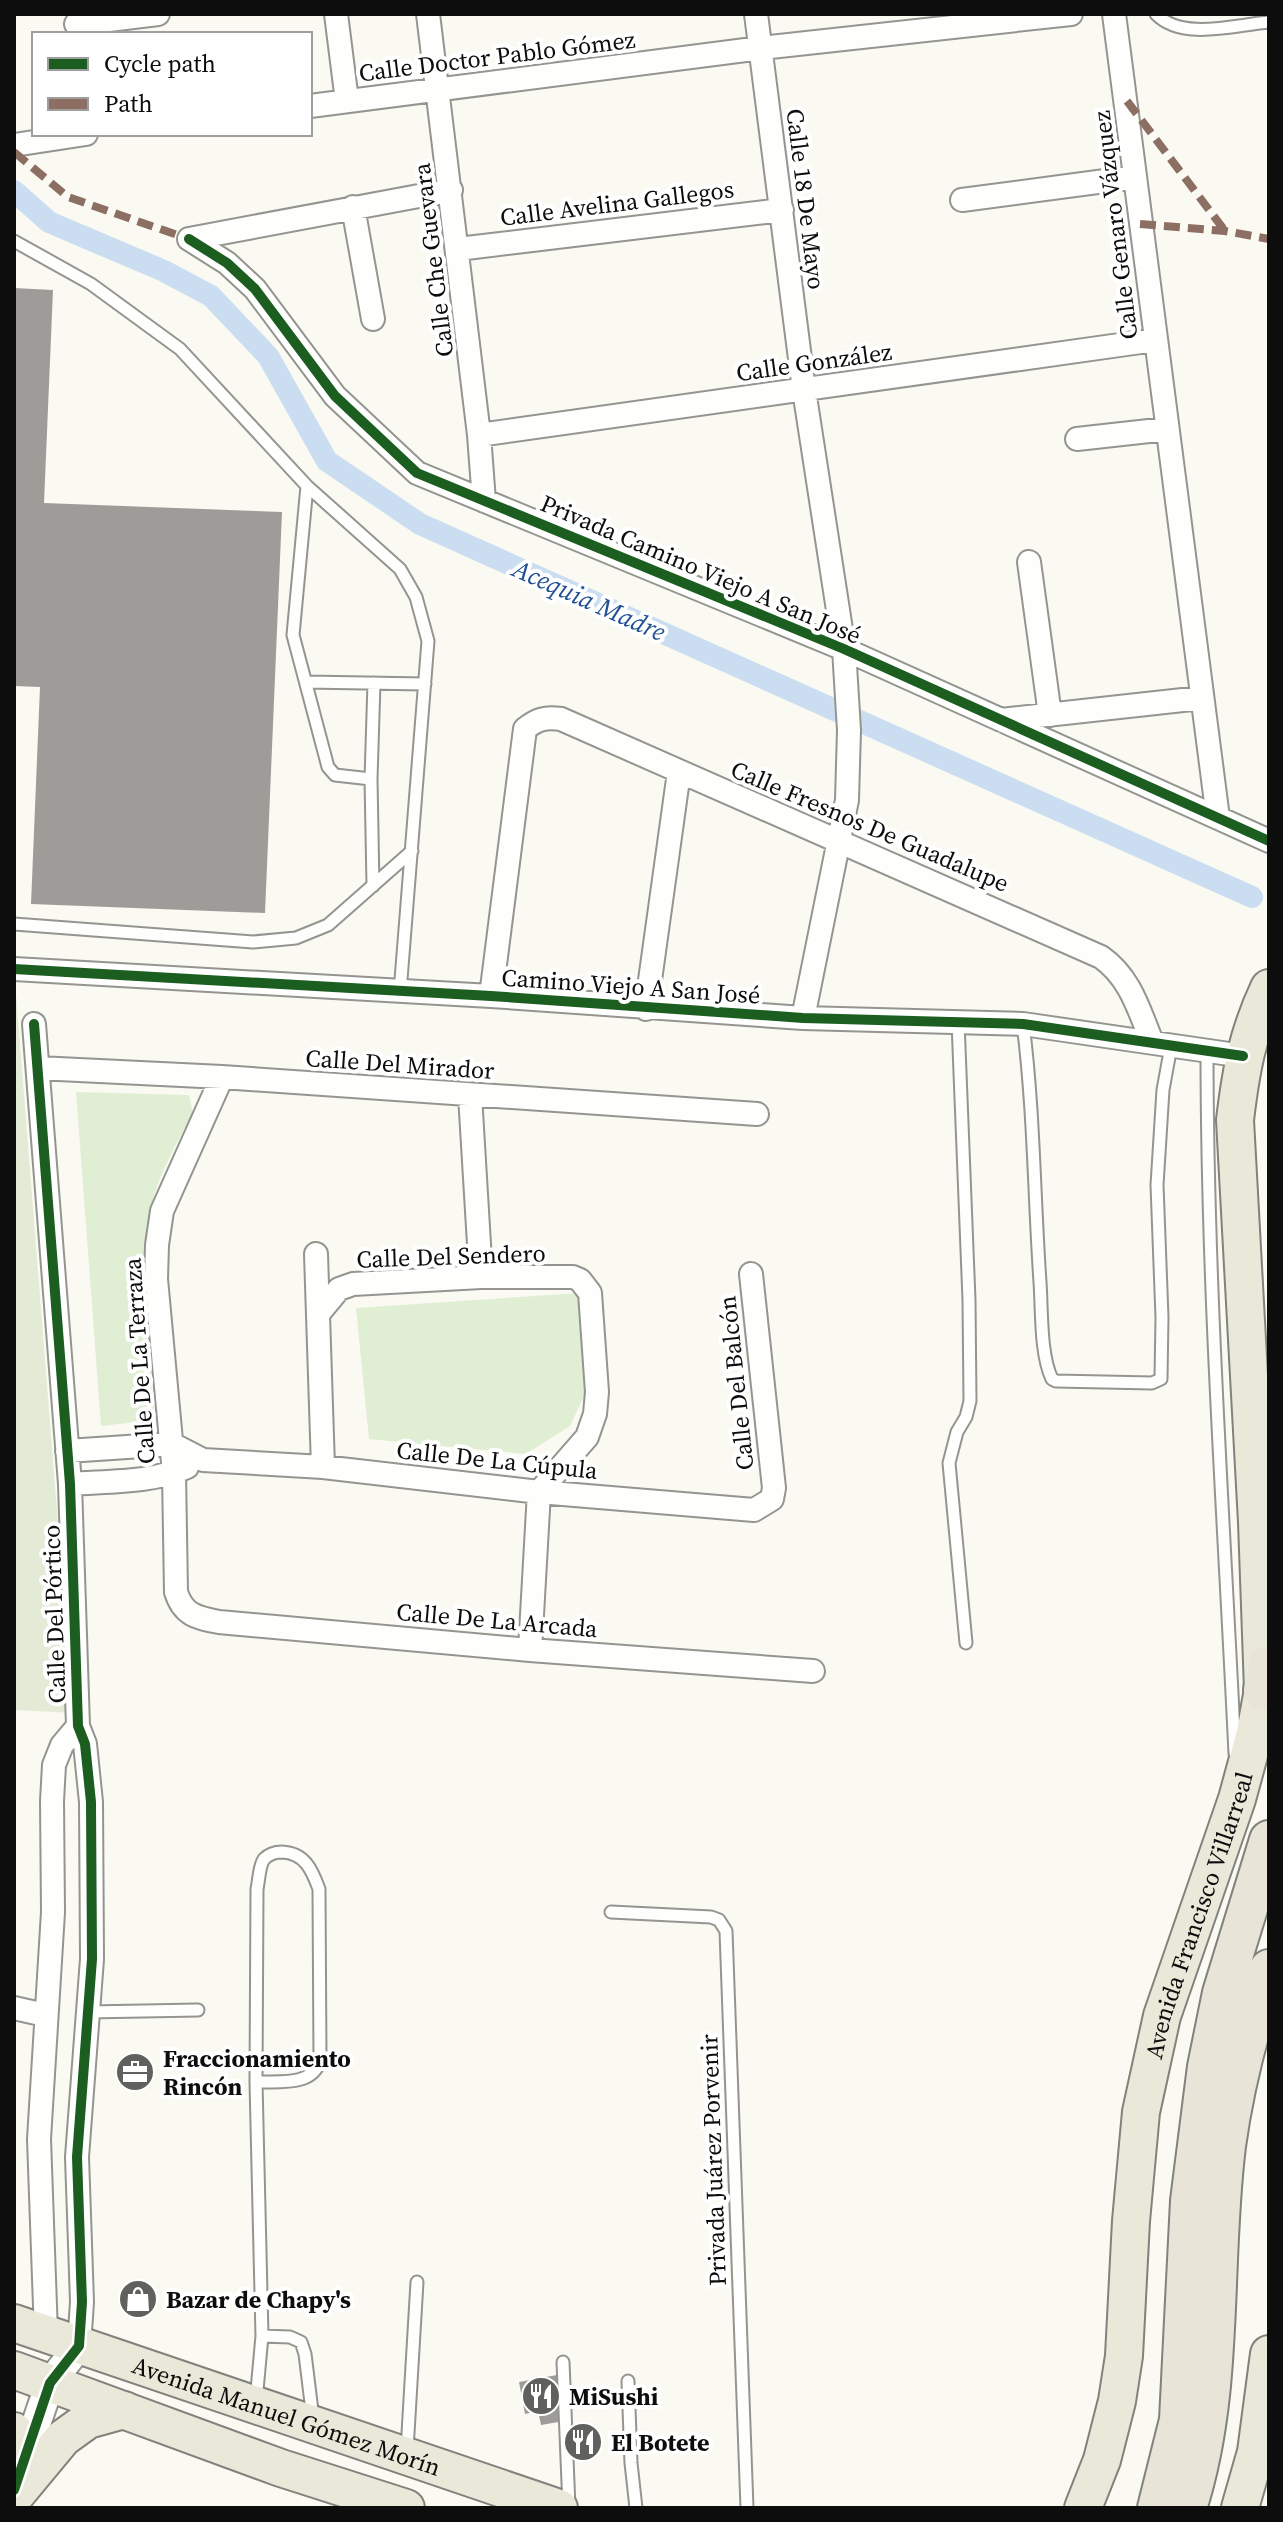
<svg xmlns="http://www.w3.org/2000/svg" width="1283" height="2522" viewBox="0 0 1283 2522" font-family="'Source Serif 4',serif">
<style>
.green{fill:#e0eed4}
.cemetery{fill:#e3ebd7}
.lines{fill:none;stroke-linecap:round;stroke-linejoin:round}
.canal{stroke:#cbdef1;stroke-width:22}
.building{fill:#9d9c98}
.service-casing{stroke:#949490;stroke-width:15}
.minor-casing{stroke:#949490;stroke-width:26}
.tertiary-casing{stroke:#949490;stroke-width:32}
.primary-casing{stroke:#81817d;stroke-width:40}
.trunk-casing{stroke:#81817d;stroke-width:42}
.service{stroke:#fefefd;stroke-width:11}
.minor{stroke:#fefefd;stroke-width:22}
.tertiary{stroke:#fefefd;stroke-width:28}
.primary{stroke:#eae8d9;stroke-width:36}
.trunk{stroke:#e8e4d8;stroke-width:38}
.quiet{stroke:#8d6e63;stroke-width:8;stroke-dasharray:16 8;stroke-linecap:butt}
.cycleway-casing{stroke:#fff;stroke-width:15}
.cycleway{stroke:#1b5e20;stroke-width:10}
.labels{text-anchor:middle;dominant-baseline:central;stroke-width:8;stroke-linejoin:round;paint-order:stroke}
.street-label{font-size:24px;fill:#0d0d0d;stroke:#fff}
.poi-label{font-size:24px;font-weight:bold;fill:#0d0d0d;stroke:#fff;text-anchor:start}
.water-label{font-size:26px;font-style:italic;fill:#215094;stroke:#fff}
</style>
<rect width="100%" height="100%" fill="#fafaf2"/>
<path class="green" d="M76,1092l113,3 4,18c-17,31 -37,66 -44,102 -12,67 1,138 6,205l-54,6z
M580,1293l9,93 -19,40 -44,28 -157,-15 -13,-131z"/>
<path class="cemetery" d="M14,981h1l58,732 -59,-3z"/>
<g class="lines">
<path class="canal" d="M14,191l35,31 115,49 47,25 57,60 59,105 93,63 832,373"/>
</g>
<path class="building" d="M14,288l39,2 -9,213 238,9 -17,401 -234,-9 9,-217 -26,-1z
M557,2375l7,46 -23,4 -3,-14 -13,3 -6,-32z"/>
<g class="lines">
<defs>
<path id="service" d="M1156,14c26,27 78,11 113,8
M14,241l77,43 89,65 127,137 93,83 16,28 12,44 -28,351
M307,486l-14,149 35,132 7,8 36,4 3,-96
M306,682l119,2
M371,779l2,107
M14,924l239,18 43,-4 32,-13 84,-74
M958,1022l11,278 1,101 -4,16 -9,15 -8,31 17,180
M1023,1024c11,86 11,172 17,258 2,28 0,72 12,97l4,2 96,2 9,-4 1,-62 -5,-132 6,-95 8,-44
M1207,1051c0,235 17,469 28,703
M611,1912l100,5 8,3 7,11 21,577
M88,2012l110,-2
M256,2082c22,-1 57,5 64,-22l-1,-171c-7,-19 -14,-36 -37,-37 -7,0 -13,2 -18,7 -5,7 -5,21 -7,30l-1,193 6,254
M563,2362l6,145
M628,2381l3,82 5,45
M256,2401l6,-65 28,1 11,5 4,12 8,65
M407,2450l10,-168"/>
<path id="minor" d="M336,14l11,87
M428,14l51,421 5,66
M756,14l48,376 40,259 5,81 -2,70 -44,218
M1114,14l104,804
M76,24l82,-10
M310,106l451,-58 310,-34
M14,145l72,-11
M962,200l173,-23
M353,207l20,112
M189,239l38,24 28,26 80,107 82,77 427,176 425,192
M189,239l262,-49
M458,249l324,-39
M479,435l676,-95
M1077,439l90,-10
M1029,562l21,153
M1001,720l200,-22
M14,969l477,27 312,22 220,6 220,32
M491,996l34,-267c12,-10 20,-12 36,-10l540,238c29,20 38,53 51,85
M646,1009l33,-237
M34,1024l36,460 8,242 7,18 6,58 1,157 -15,198 5,145 -3,44
M38,1068l184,9 535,37
M222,1077l-60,134 -5,34 -1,34 18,194 2,119c7,23 21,26 43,30l311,28 283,21
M470,1095l11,182
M316,1254l7,213
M319,1313l20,-24 14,-5 128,-7h92l7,3 10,13 7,99 -2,22 -8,23 -48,55 -9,158
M67,1451l105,-7 31,16 120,7 216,25 215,18 18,-11 2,-11 -23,-214
M70,1484c37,-3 83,-1 117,-17
M14,2008l31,7
M46,2334l-7,-195 14,-227 -1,-111 2,-36 8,-20 16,-19"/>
<path id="tertiary" d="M19,2474l31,-91 29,-37"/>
<g id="primary">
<path id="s1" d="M14,2323l545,185"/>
<path d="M14,2370l267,98 125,40"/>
<path d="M14,2431v18"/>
<path d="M14,2497l49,-59 25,-18 36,-10"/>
<path id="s2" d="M1083,2508l19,-48 15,-59 7,-45 7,-135 10,-109 21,-96 75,-217 18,-66 8,-43 -6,-168 -22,-402c6,-50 12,-85 34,-132"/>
<path d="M1240,2508l16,-56 13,-98"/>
</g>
<path id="trunk" d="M1263,1690l6,-25
M1157,2508l22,-88 11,-219 17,-134 15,-74 47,-153
M1187,2508c38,-117 24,-242 39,-362 8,-59 24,-120 43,-177"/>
</defs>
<use href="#service" class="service-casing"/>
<use href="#minor" class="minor-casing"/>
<use href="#tertiary" class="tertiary-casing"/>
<use href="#primary" class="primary-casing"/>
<use href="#trunk" class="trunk-casing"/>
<use href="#service" class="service"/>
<use href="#minor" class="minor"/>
<use href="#tertiary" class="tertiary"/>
<use href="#primary" class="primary"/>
<use href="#trunk" class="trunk"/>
<path class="quiet" d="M1127,101l98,130
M14,152l54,45 121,42
M1140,224l85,7 44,8"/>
<defs>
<path id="cycleway" d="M189,239l38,24 28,26 80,107 82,77 427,176 425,192
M14,969l477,27 312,22 220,6 220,32
M14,2490l36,-107 29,-37 3,-44 -5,-145 15,-198 -1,-157 -6,-58 -7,-18 -8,-242 -36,-460"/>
</defs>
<use href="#cycleway" class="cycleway-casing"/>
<use href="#cycleway" class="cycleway"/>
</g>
<defs>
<symbol id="office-disc" viewBox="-11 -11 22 22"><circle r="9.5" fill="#60605d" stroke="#fff"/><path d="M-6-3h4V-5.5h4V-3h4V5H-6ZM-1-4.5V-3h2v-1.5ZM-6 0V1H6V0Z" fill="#fff"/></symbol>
<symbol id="shop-disc" viewBox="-11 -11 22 22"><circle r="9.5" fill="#60605d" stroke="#fff"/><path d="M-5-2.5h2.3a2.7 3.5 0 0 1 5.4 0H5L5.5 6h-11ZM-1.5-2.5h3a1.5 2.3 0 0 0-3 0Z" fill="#fff"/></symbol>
<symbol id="restaurant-disc" viewBox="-11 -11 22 22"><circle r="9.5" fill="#60605d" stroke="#fff"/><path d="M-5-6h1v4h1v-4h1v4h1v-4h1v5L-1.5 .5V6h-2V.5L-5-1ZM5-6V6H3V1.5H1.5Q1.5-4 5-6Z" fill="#fff"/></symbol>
</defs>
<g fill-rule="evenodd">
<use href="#office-disc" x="113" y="2050" width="44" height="44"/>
<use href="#shop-disc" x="116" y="2277" width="44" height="44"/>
<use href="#restaurant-disc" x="519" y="2374" width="44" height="44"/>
<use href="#restaurant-disc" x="561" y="2420" width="44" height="44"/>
</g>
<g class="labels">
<g class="street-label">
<text transform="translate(497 56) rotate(-7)">Calle Doctor Pablo Gómez</text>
<text transform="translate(806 199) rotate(83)">Calle 18 De Mayo</text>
<text transform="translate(617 203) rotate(-7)">Calle Avelina Gallegos</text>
<text transform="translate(1115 225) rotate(-97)">Calle Genaro Vázquez</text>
<text transform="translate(433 260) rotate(-97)">Calle Che Guevara</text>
<text transform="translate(814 362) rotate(-8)">Calle González</text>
<text transform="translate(701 569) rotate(23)">Privada Camino Viejo A San José</text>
<text transform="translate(870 826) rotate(23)">Calle Fresnos De Guadalupe</text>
<text transform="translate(631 986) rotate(4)">Camino Viejo A San José</text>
<text transform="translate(400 1064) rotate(4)">Calle Del Mirador</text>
<text transform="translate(451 1256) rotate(-2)">Calle Del Sendero</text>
<text transform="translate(139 1361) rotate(-94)">Calle De La Terraza</text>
<text transform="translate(736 1383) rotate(-96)">Calle Del Balcón</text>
<text transform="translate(497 1460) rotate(6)">Calle De La Cúpula</text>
<text transform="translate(54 1614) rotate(-92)">Calle Del Pórtico</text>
<text transform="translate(497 1620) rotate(5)">Calle De La Arcada</text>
<text stroke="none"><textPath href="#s2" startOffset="608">Avenida Francisco Villarreal</textPath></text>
<text transform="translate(713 2160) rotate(-92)">Privada Juárez Porvenir</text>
<text stroke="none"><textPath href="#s1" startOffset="288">Avenida Manuel Gómez Morín</textPath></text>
</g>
<g class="poi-label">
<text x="163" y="2058">Fraccionamiento<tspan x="163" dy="28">Rincón</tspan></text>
<text x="166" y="2299">Bazar de Chapy's</text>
<text x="569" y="2396">MiSushi</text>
<text x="611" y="2442">El Botete</text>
</g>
<g class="water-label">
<text transform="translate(589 600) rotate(24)">Acequia Madre</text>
</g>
</g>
<rect width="1283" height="2522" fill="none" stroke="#0d0d0d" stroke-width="32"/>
<rect x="32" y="32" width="280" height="104" fill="#ffffff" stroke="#9e9e9e" stroke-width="2"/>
<rect x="48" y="58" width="40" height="12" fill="#1b5e20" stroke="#9e9e9e" stroke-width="2"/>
<text x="104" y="72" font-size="24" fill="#0d0d0d">Cycle path</text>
<rect x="48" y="98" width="40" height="12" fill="#8d6e63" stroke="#9e9e9e" stroke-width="2"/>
<text x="104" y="112" font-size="24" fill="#0d0d0d">Path</text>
</svg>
